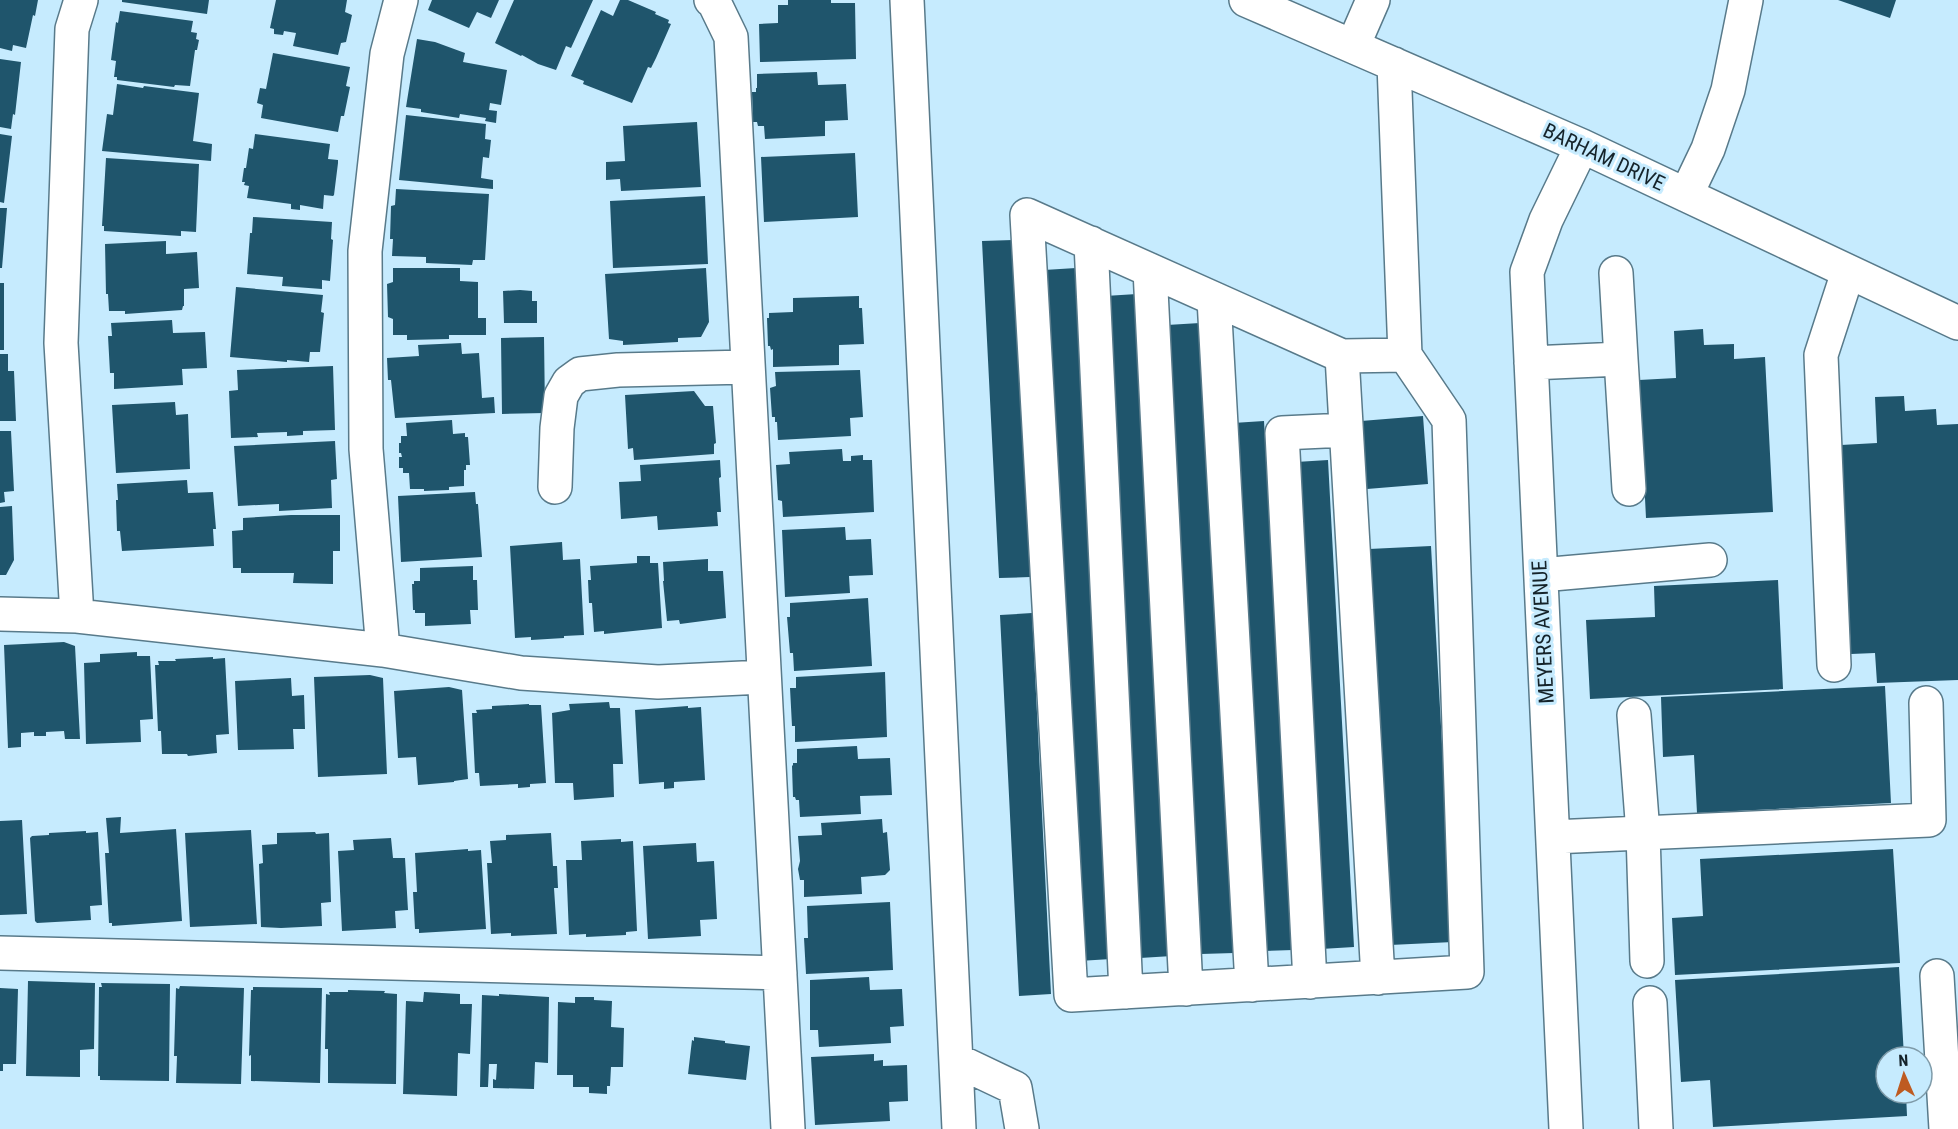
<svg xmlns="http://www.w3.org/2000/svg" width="1958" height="1129" viewBox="0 0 1958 1129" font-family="'Roboto Condensed',sans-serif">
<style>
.building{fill:#1f556c}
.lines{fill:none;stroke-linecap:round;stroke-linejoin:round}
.minor-casing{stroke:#587a8a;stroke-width:36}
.minor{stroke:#fff;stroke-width:33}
.labels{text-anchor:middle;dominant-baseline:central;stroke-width:6;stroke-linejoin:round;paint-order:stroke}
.street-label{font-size:21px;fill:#15232a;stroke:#c6ebfe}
</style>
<rect width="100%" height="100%" fill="#c6ebfe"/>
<path class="building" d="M0,0h38l-3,16 -2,-1 -7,33 -13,-3 -1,6 -12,-3z
M122,0h87l-2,14 -85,-12z
M276,0h71l-2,12 7,3 -6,27 -5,1 -3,12 -45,-9 3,-13 -12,-2 -1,4 -9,-1v-5l-4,-1z
M432,0h67l-8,18 -14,-6 -8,16 -41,-18z
M514,0h79l-22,48 -5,-2 -10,24 -18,-6 -16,-9 -1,1 -26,-13z
M620,0h8l28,12 -1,2 14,6 -1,3 3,1 -15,34 -5,10 -3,-1 -16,36 -49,-19 1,-3 -13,-5 30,-66 12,6z
M788,0h43v3h24l1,56 -96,3 -1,-38 19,-1v-18h10z
M1838,0h58l-6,18z
M120,11l73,10 -2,11 6,1 -1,6 3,1 -2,10h-2l-5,36 -15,-1 -1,2 -57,-7v-3h-3l2,-16 -5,-1 5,-38 2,1z
M417,39l18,3 30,11 -2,9 44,8 -6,35 -11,-2 -1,7 8,1 -1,12 -11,-2 1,-3 -26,-4 -1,4 -38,-6v-3l-15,-2z
M273,53l77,14 -4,19 4,1 -6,29h-3l-3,16 -77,-14 2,-13 -6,-2 3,-15 6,1z
M0,59l21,3 -6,53 -2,-1 -2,15 -11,-2z
M817,72l1,13 28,-1 2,36 -23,1v15l-60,3 -1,-13h-6l-1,-4h-4l-1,-30h4v-4h1v-14z
M117,84l26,4 1,-2 55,7 -6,48 19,3 -1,17 -109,-10 5,-37 6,1z
M406,115l80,9 -1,15 6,1 -2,18 -6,-1 -2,21 12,2v9l-94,-9z
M697,122l4,65 -80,4 -1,-12 -14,1v-18l19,-1 -2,-35z
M0,134l12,2 -8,67 -4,-1z
M255,134l75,10 -2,15 10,1v3l-4,32 -1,1 -9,-1 -1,14 -23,-4v5l-9,-1v-5l-44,-6 2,-12 -5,-1 1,-3h-3l2,-14h2l3,-20 4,1z
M855,153l3,64 -94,5 -3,-65z
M106,158l93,6 -3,68 -15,-1v5l-77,-5v-5h-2z
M396,189l93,5 -4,66h-12l-1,5 -46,-2v-6l-34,-1 1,-17h-3l1,-33 4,-1z
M705,196l3,68 -95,4 -3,-67z
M0,208h7l-5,60h-2z
M253,217l79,5 -1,17 2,1 -3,41 -8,-1v9l-40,-3 1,-9 -36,-3 3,-41h2z
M1013,240l17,337 -31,1 -17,-337z
M166,241v13l31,-2 2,36 -15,1v17h-1l-1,4 -57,4v-3h-16l-1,-17h-2l-1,-50z
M393,268h67v13l18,1v36h8v17h-37v4l-42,1v-5h-14v-16l-5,-2 -1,-33 6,-2z
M706,268l3,54 -8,15 -23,1v4l-55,3v-4l-14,-2 -4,-65z
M1076,268l35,691 -32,2 -35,-691z
M0,283h4v67h-4z
M236,287l87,8 -2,17 3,1 -4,39h-10l-1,10 -22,-2v2l-57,-5z
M520,290l12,1v10h5v22h-33l-1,-32z
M1137,294l35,662 -32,2 -35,-662z
M859,296v12h3l2,36 -25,1v20l-66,2v-18l-2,1 -1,-4h-2l-1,-28h2v-5l24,-1v-14z
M172,320l1,13 32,-1 2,36 -25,1 1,16 -69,4v-16h-4l-2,-37h4l-1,-13z
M1200,323l34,630 -33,1 -34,-629z
M1703,329l1,16 30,-1v15l31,-2 8,155 -127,6 -7,-138 37,-2 -2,-47z
M544,337l1,76 -43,1 -1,-76z
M461,343l1,11 17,-1 3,45 12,-1 1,16 -100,5 -4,-38h-3l-1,-22 32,-2 -1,-11z
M0,354h8v17h6l2,50h-16z
M333,366l2,64 -32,1v4l-16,1v-4l-30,1 1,4 -27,1 -2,-47 9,-1 -1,-20z
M860,370l3,47 -13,1 1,18 -73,4 -1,-18h-2v-5h-3l-2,-29 6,-2 -1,-14z
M694,391l11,15h8l3,37 -2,1v10l-80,6 -1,-12 -5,1 -3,-54z
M1904,396l1,15 31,-2 1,16 21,-1v256l-81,3 -2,-30 -24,1 -10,-209 36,-2 -2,-46z
M175,402l1,13 12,-1 2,55 -74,4 -4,-68z
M1423,416l5,68 -61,5 -6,-68z
M452,420l1,14 12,-1v4h3l2,28h-4v5h-2v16l-15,1v3l-25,1v-2h-14l-1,-16h-6v-5h-4v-11h3l-1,-4h-2v-10h2v-7h6l-1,-13z
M1264,421l29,529 -32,1 -28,-528z
M0,431h11l3,60 -10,1 1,10 -5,1z
M335,441l2,38 -6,1 1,28 -53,3v-7l-41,2 -4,-60z
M842,449l1,12h8v-5l12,-1v5h9l2,52 -91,5 -1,-16 -4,-1 -2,-35 14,-1 -1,-12z
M720,460l1,17 -2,1 2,34h-4l1,14 -60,4 -1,-14 -36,3 -2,-37 22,-1 -1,-16z
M1328,460l26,487 -33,2 -25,-487z
M187,480l1,13 25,-1 3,37h-3l1,17 -92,5 -2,-20h-3l-1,-31h2l-1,-16z
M475,492l1,12h2l4,53 -81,5 -3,-66z
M12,506l2,54 -8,15h-6v-68z
M291,515h49v36h-7v33l-40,-1 1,-10h-53v-5h-8l-1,-37 11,-1v-12z
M845,527l1,13 25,-1 2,36 -24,1 1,17 -65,4 -3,-67z
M562,542l1,18 17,-1 4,76 -20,1v2l-33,2v-3l-16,1 -5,-92z
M1431,546l22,396 -63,3 -21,-396z
M637,556h13v7h8l4,65 -58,6v-3l-10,1 -2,-29h-3l-1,-23h3l-1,-14 47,-3z
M708,559v12h15l3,47 -46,6 -1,-4 -12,1 -4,-40h1l-1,-19z
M473,566v14h4l1,30h-8l1,14 -46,2v-13h-10v-3h-2l-1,-26h2v-3h6v-13z
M1778,580l5,109 -193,10 -4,-79 69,-3 -1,-31z
M868,598l4,68 -78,5 -1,-18h-3l-3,-36h3v-14z
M1032,613l19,381 -32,2 -19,-381z
M64,642l11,4 5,93h-15l-1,-8 -18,1v4h-12v-4l-13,1v14l-13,1 -4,-103z
M137,652v4h13l3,63 -13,1 1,22 -55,2 -2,-81 16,-1v-8z
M213,657v2l12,-1 4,76 -13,1 1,18 -29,3 -1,-2h-25l-1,-23h-3l-3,-66h4l-1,-4h18l-1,-2z
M885,672l2,65 -92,5v-16h-3l-2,-38h6v-11z
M370,675l13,3 4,96 -69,3 -4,-100z
M291,678l1,18 12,-1 1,34h-12l1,20 -56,1 -3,-69z
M1885,686l6,117 -194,10 -3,-58 -31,2 -2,-60z
M449,687l13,3 6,89 -14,2v1l-36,3 -2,-28 -18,1 -4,-67z
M609,702l1,6h10l3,56h-10l1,33 -40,3 -1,-17h-18l-3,-70 18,-3 -1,-6z
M529,704v1h12l5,78 -16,1v3l-12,1v-4l-38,2 -1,-13h-4l-3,-60h5l-1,-3 16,-1v-3z
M688,706v2l13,-1 4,73 -31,2v6l-10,1v-7l-25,2 -4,-74z
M857,746l1,13 32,-1 2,37 -32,1 1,18 -61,3 -1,-17h-3l-1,-3h-2l-1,-31 1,-1v-2h4v-14z
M121,817l-1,16 56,-4 6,92 -70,5v-3h-3l-4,-70h4l-3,-35z
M882,819l1,14 4,-1 3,38 -5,5 -24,2 1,17 -58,3v-17h-4l-2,-11 2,-8 -2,-25 24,-1 -1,-12z
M22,820l5,94 -27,1v-94z
M251,830l6,94 -67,3 -5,-94z
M86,831v2l12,-1 4,73 -12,1 1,14 -54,3 -2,-2 -5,-83 2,-2 17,-1v-2z
M315,832l1,2 13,-1 2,69 -10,1 1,23 -41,2 -20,-1 -2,-63 4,-1 -1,-18 15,-1v-11z
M551,833l2,33h4l1,22h-4l3,46 -46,2v-3l-20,1 -4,-71h5l-2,-22 16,-1v-5z
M391,838l2,20h12l3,52 -13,1 1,17 -54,3 -4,-80 16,-1 -1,-10z
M621,839v3l12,-1 4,90 -11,1v3l-40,2v-3l-17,1 -3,-75h16l-1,-19z
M696,843l1,19 17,-1 3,58 -17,1 1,16 -53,3 -5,-93z
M468,849v2l13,-1 5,79 -67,4v-4h-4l-2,-37h4l-2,-39z
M1893,849l7,114 -225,12 -3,-57 31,-2 -3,-57z
M890,902l3,68 -87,4 -2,-36h4l-1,-32z
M1899,967l5,90h-18v36h20l1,23 -194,11 -3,-47 -29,2 -6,-102z
M869,977l1,13 32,-1 2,37 -14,1 1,16 -72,4 -1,-17h-8v-50z
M28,981l67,2 -1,66 -14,1v27l-54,-1z
M101,983l69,1 -1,97 -69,-1v-4h-2l1,-89h3z
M180,986l64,2 -3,96 -65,-1 1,-27h-3l2,-68 3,1z
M253,987l69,1 -2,95 -69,-2v-26l-2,1 2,-66h2z
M0,988l18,1 -2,75h-13v7h-3z
M348,990l37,1 -1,2 13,1 -1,90 -68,-1v-34h-3l1,-55 4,1 -1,-3h19z
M424,992l36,2v10h12l-2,50 -12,-1 -1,43 -54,-2 3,-93 17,1z
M499,994l50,3 -1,66 -13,-1 -1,27 -41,-1v-9l3,1 1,-16h-8l-1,23h-8l2,-92 17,1z
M575,997h19v3l18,1 -1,26 13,1 -1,39h-12l-1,19h-3v8l-18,-1v-6h-16v-12h-16l1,-73 17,1z
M694,1037l31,4v2l25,3 -4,34 -58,-6 4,-34 2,1z
M874,1054v7l9,-1v6l24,-1 1,36 -19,1 1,19 -75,4 -4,-68z"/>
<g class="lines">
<defs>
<path id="minor" d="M711,0l3,2 17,35 57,1092
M907,0l52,1129
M1246,0l336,146 376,177
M1353,46l20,-46
M1394,64l11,291 44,65 18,552 -396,23 -44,-780 315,141 63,-1
M1686,195l22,-46 20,-59 18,-90
M1091,243l35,749
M1150,270l36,719
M1214,299l38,686
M1342,356l36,622
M1621,359l8,130
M1531,363l90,-4 -5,-86
M555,487l2,-59 4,-32 8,-14 11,-8 38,-4 130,-3
M1541,575l169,-15
M0,614l77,2 306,34 138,23 137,9 106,-5
M77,616l-16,-273 11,-314 9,-29
M383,650l-17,-201 -1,-198 22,-197 14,-54
M1834,665l-13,-310 27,-83
M1634,715l9,118 4,128
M1553,837l376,-17 -3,-117
M0,953l780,20
M1937,976l9,153
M1310,982l-28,-549 64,-3
M1650,1003l6,126
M956,1060l59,28 7,41
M1566,1129l-39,-857 19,-52 36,-74"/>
</defs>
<use href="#minor" class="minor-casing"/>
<use href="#minor" class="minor"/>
</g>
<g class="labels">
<g class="street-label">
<text transform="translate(1604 157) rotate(25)">BARHAM DRIVE</text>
<text transform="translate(1543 632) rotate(-93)">MEYERS AVENUE</text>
</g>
</g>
<g transform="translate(1904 1075) rotate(357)"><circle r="28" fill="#c6ebfe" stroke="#7f9ba9" stroke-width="1.5"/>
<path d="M0-4.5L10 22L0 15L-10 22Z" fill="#be5b21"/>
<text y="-9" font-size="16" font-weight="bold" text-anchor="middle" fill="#15232a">N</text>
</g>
</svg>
